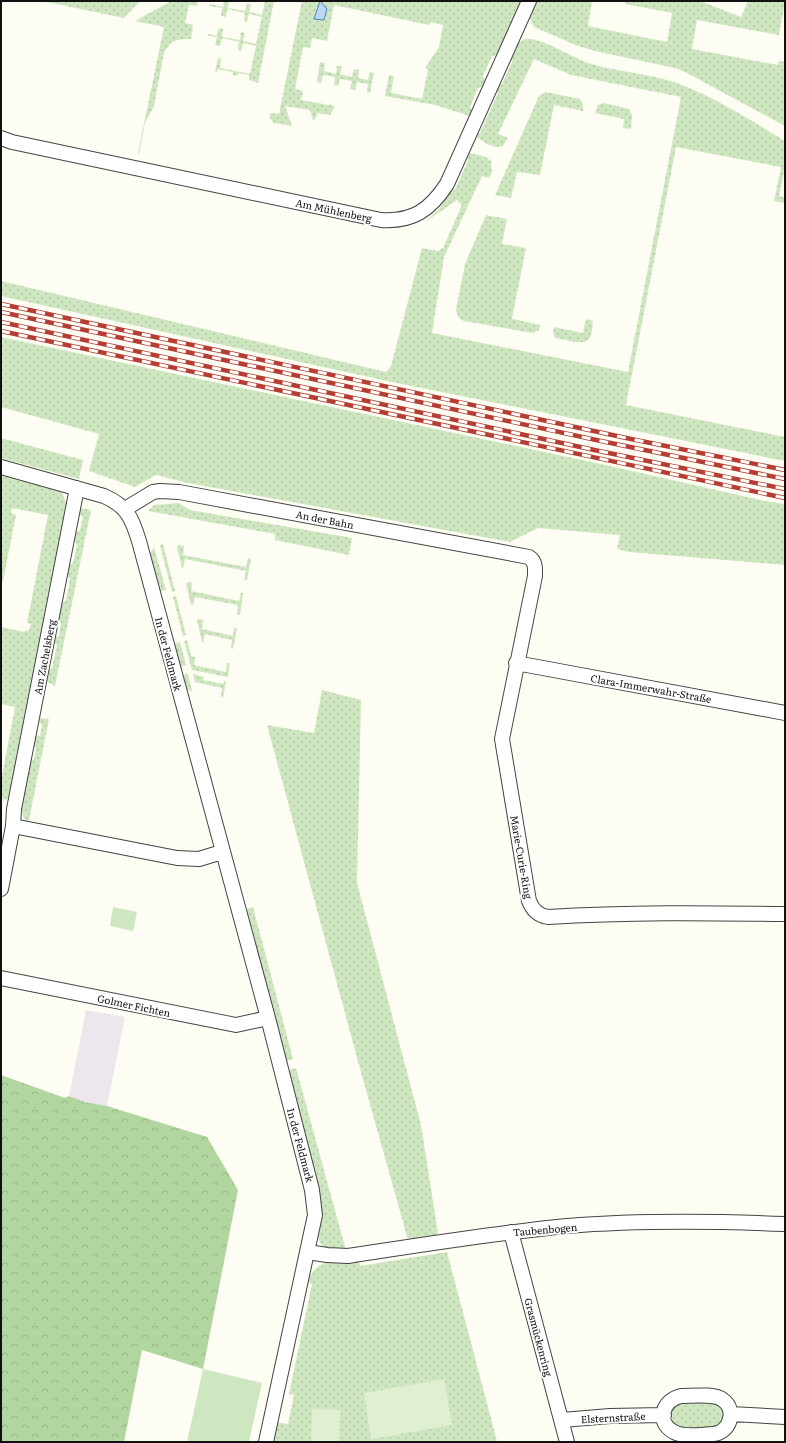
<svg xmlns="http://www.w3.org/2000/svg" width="786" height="1443" viewBox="0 0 786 1443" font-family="Literata,serif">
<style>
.industrial{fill:#eee6ed}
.grass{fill:url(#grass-dots)}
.forest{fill:url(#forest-crowns)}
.park{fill:#cfe7c0}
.pitch{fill:#e0efd1}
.water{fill:#bdd7f1;stroke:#4a83c2}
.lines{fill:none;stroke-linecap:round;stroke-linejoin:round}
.minor-casing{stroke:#434343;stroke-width:16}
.minor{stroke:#fff;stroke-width:14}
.rail-casing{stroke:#b53d33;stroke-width:4.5}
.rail{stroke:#fff;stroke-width:3;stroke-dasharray:9;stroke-linecap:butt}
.labels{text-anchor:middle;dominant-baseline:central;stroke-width:4;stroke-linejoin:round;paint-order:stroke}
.street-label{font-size:10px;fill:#101010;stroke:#fff}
</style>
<defs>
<pattern id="grass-dots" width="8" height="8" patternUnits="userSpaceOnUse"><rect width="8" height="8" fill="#cfe7c0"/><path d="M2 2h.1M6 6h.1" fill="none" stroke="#b1c5a4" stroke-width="1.8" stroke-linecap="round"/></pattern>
<pattern id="forest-crowns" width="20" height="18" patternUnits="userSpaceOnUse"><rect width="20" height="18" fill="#b2d6a0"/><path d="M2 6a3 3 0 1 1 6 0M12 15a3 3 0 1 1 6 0" fill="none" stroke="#98b789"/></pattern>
</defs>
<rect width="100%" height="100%" fill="#fefdf4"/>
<path class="industrial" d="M86,1010l39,7 -18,89 -22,-4 -16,-6z"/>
<path class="grass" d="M42,1h98l-16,17z
M171,1h27l-1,5 -8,-1 -4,18 8,2 -2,14c-15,0 -20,1 -27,14l-10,53 -9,17 -6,31 -1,-1 26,-126 -29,-6z
M224,1h5l-1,7 17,3 2,-8 4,1 -2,8 13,3 3,-14h9l-16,82 -9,-3v-5l-11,-2 -1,3 -4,-1v-3l-15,-3 -1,3h-2l3,-14 3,1 -1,9 30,6 6,-28 -13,-3 -2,8 -3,-1 1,-8 -17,-4 -2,8 -5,-1 2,-8 -9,-1v-2l9,2 2,-8 4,1 -1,8 18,3 1,-8 4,1 -2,8 13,3 6,-27 -13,-3 -2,8 -3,-1 1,-8 -18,-4 -1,8 -5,-1 1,-8 -13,-2 1,-2 13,3z
M302,1h219l-24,54 -5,1 -9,20 3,5 -3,5 -5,2 -8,19 2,5 -2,4 -35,-11 -50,-9 4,-21 5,1 -3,17 31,6 6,-29 -3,-2 14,-21 4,-22 -13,-3 -1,3 -95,-20 -7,36 -15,-3 -2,10 -7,-1 -8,42 8,2 -2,9 34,6 -5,9 -12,-2 -3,6 -2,1 -3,-10 -25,-4 7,20 -18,-3c-4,-3 -4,-6 -4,-10l9,1z
M536,1h56l-4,25 79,16 5,-29 -47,-9 1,-3h74l41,16 7,-16h37l-6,34 -82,-15 -5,29 86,16 1,-4 6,1v64l-98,-53 -12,-5 -80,-17 -17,-5 -44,-19 -4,-8v-7z
M525,39c16,-2 46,18 63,24 29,9 60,10 89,20 38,14 73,37 108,58v31h-1l-5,24 6,2v5l-11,-2 7,-34 -105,-20 -50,258 159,32v24l-398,-80 -386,-85v-15l385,91 5,-6 31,-118 16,3 5,-3 19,-43 -5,-5 -33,23 16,-15 10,-17 5,-1 13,-30 -2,-5 1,-2c9,1 17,2 24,8l1,11 -3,6 -7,-2 -38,81 -12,76 196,39 53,-275 -110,-22 -37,-16 -36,75 10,4 -5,8c-10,4 -20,-5 -28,-10l5,-3 18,-40 -2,-3 2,-5 4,-1 10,-22 -2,-5 8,-14z
M320,62l5,1 -1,8 12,3 1,-8h5l-2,8 12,3 2,-8 5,1 -1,8 10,2 2,-8 4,1 -4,20 -3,-1 1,-8 -11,-2 -2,8 -5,-1 2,-8 -12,-2 -2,7 -4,-1 1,-8 -12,-2 -2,8 -4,-1z
M546,92l34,7 3,6v6l-29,-6 -14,70 -23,-3 -6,26 -16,-3 43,-97 2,-3z
M604,103l25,6 3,6 -1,14 -8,-1 1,-9 -29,-6 3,-8z
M486,215l21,4 -5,25 24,4 -14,71 29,6 -2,5 -6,3 -69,-12c-5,-2 -7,-6 -8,-11l9,-46z
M586,319l7,2c-1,5 -1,14 -4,18 -5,7 -27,0 -34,-1l-2,-6 1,-5 29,6z
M1,337l600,127 164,37 20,3v61l-156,-13 -12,-3 3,-14 -82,-7 -28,14 -322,-59 -32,-8 -21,12 -46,-16 10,-37 -98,-27z
M1,438l82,22 -4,19 -78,-21z
M1,474l58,16 4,5 5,14 -57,287c-3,3 -6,4 -10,3v-18l14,-74 -14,-3v-77l24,5 1,-2 3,1 2,-7 -4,-1 21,-108 -36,-7 -1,5 5,2 -13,66h-2z
M179,503l11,7 162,28 -3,17 -74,-15v-6l-127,-23 6,-6z
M79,508l12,2 -36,176 -10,-6 2,-10 5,-2 5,-23 -4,-3 1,-5 5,-1 2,-14 -4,-3 3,-16 6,-2 4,-22 -4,-6 1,-6 6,-4 4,-18 -4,-6 1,-6 6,-3 3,-12 -4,-5z
M163,544l12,47 -3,1 -12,-47z
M179,545l5,1 -1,9 63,12 2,-9 3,1 -4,21h-3l2,-9 -61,-12 -2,9h-1l-5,-21z
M154,547l12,43 -7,2 -10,-37z
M189,582l3,1 -1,8 48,10 2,-8h2l-3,22 -3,-1 1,-9 -43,-8 -2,8h-2l-5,-22z
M176,596l10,39 -3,1 -10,-39z
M199,619l4,1 -1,9 31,7 1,-8h3l-4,21 -2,-1 1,-8 -27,-6 -2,8h-1l-5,-22z
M187,640l4,16 4,1 -1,8 32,7 1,-9h3l-2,14 -36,-7 -8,-29z
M180,642l6,23 -6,2 2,8 6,-1 4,17 -7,-2 -12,-45z
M193,674l11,3 -1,3 20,4 1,-3 2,1 -3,16 -2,-1 1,-9 -27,-6z
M322,690l39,10 -4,183 64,242 17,108 -7,11 -21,3 -51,-182 -92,-340 47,8z
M38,718l11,1 -20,101 -2,1c-13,-10 -1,-45 2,-59l5,-3 2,-11 -3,-3 2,-9h5l2,-11 -4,-5z
M253,907l40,152 -7,2 -40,-152z
M296,1068l51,186 -20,-3 -7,-8 -2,-7 3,-21v-17l-32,-128z
M447,1252l50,189 -7,1h-218l4,-20 12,2 6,-29 -5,-1 1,-5 22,-105 -4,-2c8,-25 28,-20 50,-22l2,6z
M710,1400l15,9 -3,18 -38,4 -11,-5c-5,-13 -5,-14 4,-25z"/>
<path class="forest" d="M1,1075l64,23 4,-2 16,6 22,4 100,31 31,53 -35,179 -61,-19 -18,92h-123z"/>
<path class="park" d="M113,907l24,5 -4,19 -23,-5z
M203,1369l59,14 -13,59h-62z"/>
<path class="pitch" d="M444,1379l8,46 -81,14 -7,-46z
M312,1409l28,1 -1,32h-28z"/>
<path class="water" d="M320,1l7,8 -3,11 -10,-1z"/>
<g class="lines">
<defs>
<path id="minor" d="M1,138l11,4 369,78c32,2 49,-10 66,-36l82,-183
M1,467l103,29c23,10 28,22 35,45l129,477 44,172 3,25 -49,227
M125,509l28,-17 7,-1 19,1 350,65c7,5 6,11 6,19l-33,163 27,162c4,9 8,14 19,16 79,-5 158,-4 237,-3
M516,663l269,50
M13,826l164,32 22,1 23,-7
M1,889l12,-63 1,-17 63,-321
M1,978l235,47 32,-7
M511,1232l56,210
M308,1252l19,3 21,1c73,-11 146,-23 219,-30 72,-6 145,-5 218,-2
M681,1396c11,0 34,-3 42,4 14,10 7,33 -10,34 -10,1 -31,3 -39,-2 -19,-10 -11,-32 7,-36z
M731,1414l54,3
M562,1420l48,-4 54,-1"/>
</defs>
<use href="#minor" class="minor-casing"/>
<use href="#minor" class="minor"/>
<defs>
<path id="rail" d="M1,304l630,135 154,31
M1,312l600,129 184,38
M1,322l598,129 186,38
M1,331l784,167"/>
</defs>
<use href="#rail" class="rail-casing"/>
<use href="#rail" class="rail"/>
</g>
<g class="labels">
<g class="street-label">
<text transform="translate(334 210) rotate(12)">Am Mühlenberg</text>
<text transform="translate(325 519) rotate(11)">An der Bahn</text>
<text transform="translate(169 654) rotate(75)">In der Feldmark</text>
<text transform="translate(44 657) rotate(-79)">Am Zachelsberg</text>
<text transform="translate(651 688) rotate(10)">Clara-Immerwahr-Straße</text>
<text transform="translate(522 857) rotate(80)">Marie-Curie-Ring</text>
<text transform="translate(134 1005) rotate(12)">Golmer Fichten</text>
<text transform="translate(301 1145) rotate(75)">In der Feldmark</text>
<text transform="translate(545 1229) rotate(-5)">Taubenbogen</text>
<text transform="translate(539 1337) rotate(75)">Grasmückenring</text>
<text transform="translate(613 1417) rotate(-3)">Elsternstraße</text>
</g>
</g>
<rect width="786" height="1443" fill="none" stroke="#101010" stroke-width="4"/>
</svg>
